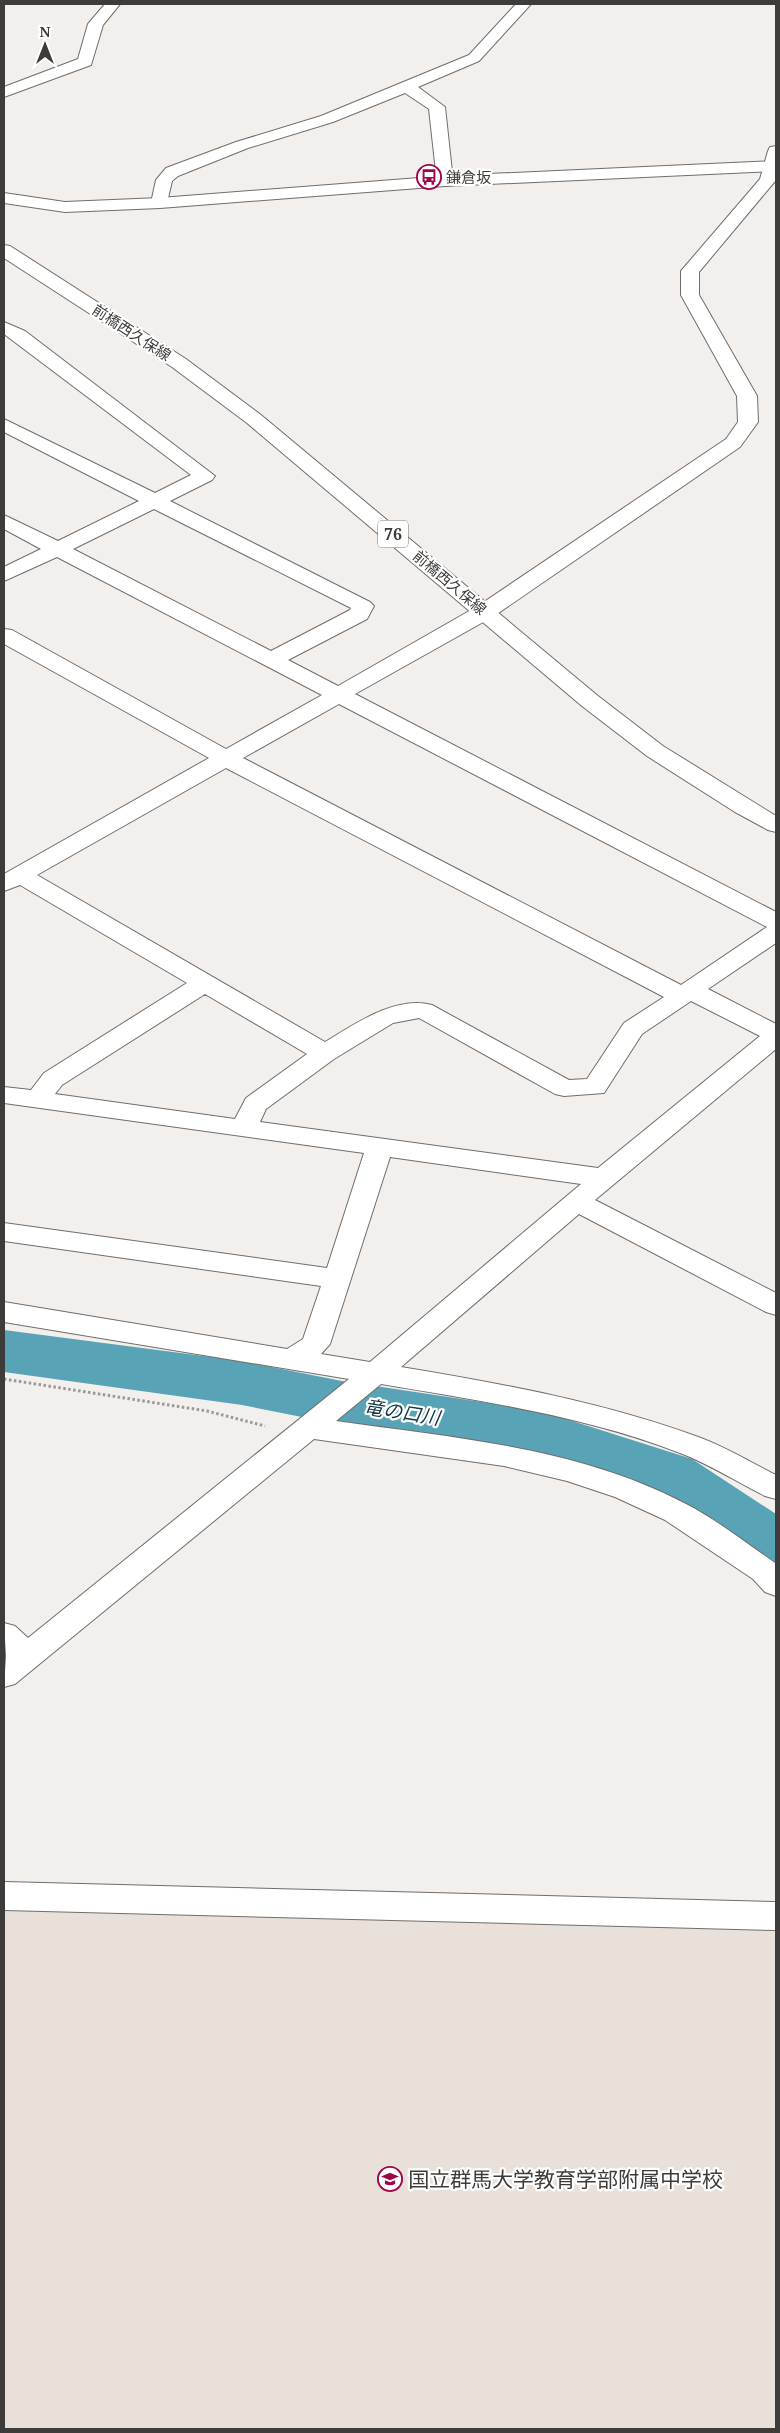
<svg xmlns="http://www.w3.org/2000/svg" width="780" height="2433" viewBox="0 0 780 2433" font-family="'Noto Serif','Noto Sans JP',serif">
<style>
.built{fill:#e9e1d9}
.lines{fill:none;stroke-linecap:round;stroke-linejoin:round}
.river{fill:#58a4b6;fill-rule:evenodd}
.street-casing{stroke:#706d6b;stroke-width:2}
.secondary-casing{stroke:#706d6b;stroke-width:2}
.primary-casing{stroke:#706d6b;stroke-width:2}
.path{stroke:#9b9997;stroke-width:3;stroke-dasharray:2.5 2.5;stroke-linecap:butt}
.street{fill:#fff;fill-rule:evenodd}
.secondary{fill:#fff;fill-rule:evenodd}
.primary{fill:#fff;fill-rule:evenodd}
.labels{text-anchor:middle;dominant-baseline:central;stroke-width:4.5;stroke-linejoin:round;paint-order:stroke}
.far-poi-label{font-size:15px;fill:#3d3c3b;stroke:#fff;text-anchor:start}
.far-street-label{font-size:15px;fill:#3d3c3b;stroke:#fff}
.shield{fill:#fff;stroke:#777676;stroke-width:1}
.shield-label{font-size:16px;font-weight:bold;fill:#3d3c3b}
.water-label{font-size:19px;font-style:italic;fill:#133840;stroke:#fff}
.near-poi-label{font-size:21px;fill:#3d3c3b;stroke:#fff;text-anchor:start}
</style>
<rect width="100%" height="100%" fill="#f2efec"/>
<path class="built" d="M4,1905l772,24v500h-772z"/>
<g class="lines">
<path class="river" d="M4,1330l238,31 100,20 199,30 151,48 84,55v56l-23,-7 -107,-72 -109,-35 -195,-31 -100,-20 -238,-33z"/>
<defs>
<path id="street" d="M105,4h15l-17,21 -12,40 -87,32v-10l74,-28 10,-35z
M516,4h15l-52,57 -61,26 27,20 8,74 -2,4h-12l-2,-4 -8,-72 -24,-16 -72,29 -85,26 -70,28 -6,5 -6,26h-12l-3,-4 5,-23 10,-12 70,-26 85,-26 148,-61z
M776,146v34l-77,92v23l58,101 1,26 -18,25 -246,169 -139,78 421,218v31l-68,46 68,35v25l-181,151 181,93v22l-10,-3 -187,-98 -178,153c102,17 203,35 300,71 26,10 51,25 75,37v24l-11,-3c-28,-14 -56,-32 -85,-43 -96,-37 -198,-52 -299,-69l-45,37c118,17 242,26 350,83 31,16 60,39 89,59l1,33 -11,-4 -12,-13 -88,-59 -50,-23 -48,-16 -63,-15 -190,-27 -299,245 -11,3 2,-31 -2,-33 11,3 13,12 321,-259 -345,-57v-20l283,47 16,-10 18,-53 -317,-45v-18l323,45 37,-115 -360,-50v-16l27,3 13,-17 143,-90 -167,-98 -16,6v-17l205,-116 -205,-114v-15l8,1 214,119 96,-54 -265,-138 -53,24v-14l37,-18 -37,-20v-14l54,26 81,-40 -135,-69v-13l151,74 36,-18 -187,-141v-12l21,9 190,145 -3,4 -42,21 200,101 4,4 -7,13 -79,41 50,26 140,-80 248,-167 12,-17 -1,-26 -56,-101v-24l79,-92 8,-28 2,-4zM154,509l197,99 -1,2 -79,41 -198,-102zM339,704l428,223 -86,58 -438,-227zM226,768l438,229 -40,26 -37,56 -18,1 -137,-75c-36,-10 -77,19 -107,37l-288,-167zM205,994l102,60 -61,44 -11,21 -180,-25 7,-9zM691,1001l69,35 -162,132 -338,-46 6,-13 68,-50 59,-36 26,-5 136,76 9,2 40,-3 38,-59zM390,1157l191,27 -211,178 -49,-8 9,-10z
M4,1882l772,20v28l-772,-20z"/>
<path id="secondary" d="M776,161v10l-331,15 -285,22 -95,4 -61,-9v-10l61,9 95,-4 285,-22z"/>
<path id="primary" d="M4,245l6,1 176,113 75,56 337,281 65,50 113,70v16l-8,-2 -33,-18 -88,-56 -65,-50 -335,-283 -75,-56 -168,-109z"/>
</defs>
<use href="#street" class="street-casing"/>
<use href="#secondary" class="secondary-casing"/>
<use href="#primary" class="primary-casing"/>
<path class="path" d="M4,1379l203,32 58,15"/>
<use href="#street" class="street"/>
<use href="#secondary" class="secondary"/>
<use href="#primary" class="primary"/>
</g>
<defs>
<symbol id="bus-ring" viewBox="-11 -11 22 22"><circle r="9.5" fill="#fff" stroke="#a00648" stroke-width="1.5"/><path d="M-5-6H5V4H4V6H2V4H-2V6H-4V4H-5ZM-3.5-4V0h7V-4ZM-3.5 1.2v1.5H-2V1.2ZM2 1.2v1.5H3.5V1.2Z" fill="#a00648"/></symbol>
<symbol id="school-ring" viewBox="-11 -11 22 22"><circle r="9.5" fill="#fff" stroke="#a00648" stroke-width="1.5"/><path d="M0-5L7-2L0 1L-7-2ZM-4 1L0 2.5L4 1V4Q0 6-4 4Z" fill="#a00648"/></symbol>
</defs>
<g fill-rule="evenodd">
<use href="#bus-ring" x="415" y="163" width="28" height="28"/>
<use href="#school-ring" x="376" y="2165" width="28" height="28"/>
</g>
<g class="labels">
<g class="far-poi-label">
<text x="446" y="177">鎌倉坂</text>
</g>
<g class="far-street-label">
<text transform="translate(132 332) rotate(33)">前橋西久保線</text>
<text transform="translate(450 582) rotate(40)">前橋西久保線</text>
</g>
<rect class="shield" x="378" y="520.5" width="30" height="27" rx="4"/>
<g class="shield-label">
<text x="393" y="534">76</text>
</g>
<g class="water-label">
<text transform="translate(402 1412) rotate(9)">竜の口川</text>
</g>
<g class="near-poi-label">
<text x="408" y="2179">国立群馬大学教育学部附属中学校</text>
</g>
</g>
<rect width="780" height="2433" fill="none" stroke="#3d3c3b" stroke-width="10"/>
<g transform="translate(45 45)" stroke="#ffffff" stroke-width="4" paint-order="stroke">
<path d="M0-4L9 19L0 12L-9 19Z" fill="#3d3c3b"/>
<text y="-8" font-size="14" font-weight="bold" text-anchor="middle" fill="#3d3c3b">N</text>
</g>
</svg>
